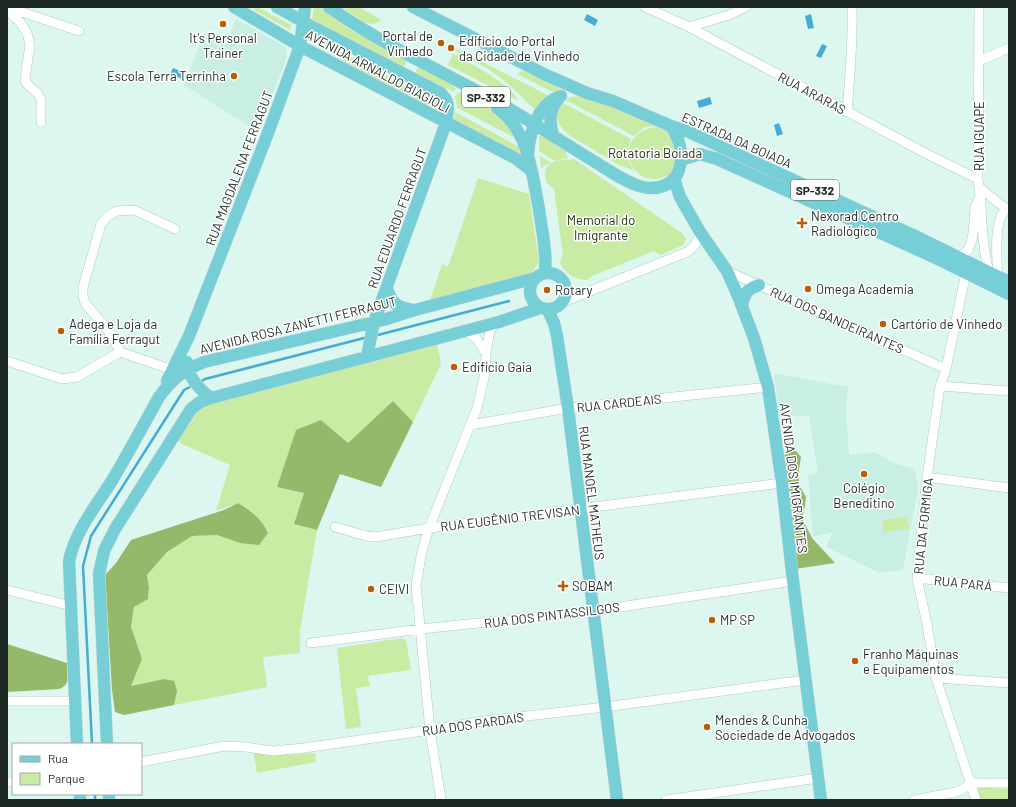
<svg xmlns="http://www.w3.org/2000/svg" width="1016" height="807" viewBox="0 0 1016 807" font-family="Barlow,sans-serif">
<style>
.built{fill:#c9eee4}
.green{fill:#c9eba3}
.forest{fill:#95b86a}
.water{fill:#46acd6}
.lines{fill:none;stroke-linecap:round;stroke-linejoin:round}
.stream{stroke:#46acd6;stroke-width:2.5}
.minor-casing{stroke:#afcac3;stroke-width:10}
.major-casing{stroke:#d6d8d8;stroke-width:13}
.minor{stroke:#fff;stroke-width:9}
.major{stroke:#76cfd6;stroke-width:12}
.poi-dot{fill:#b95d06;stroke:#fff;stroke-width:1.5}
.labels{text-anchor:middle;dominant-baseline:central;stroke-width:3;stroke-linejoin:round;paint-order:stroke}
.shield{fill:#fff;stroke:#626967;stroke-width:1}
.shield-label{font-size:12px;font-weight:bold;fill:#1e2926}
.poi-label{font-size:13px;fill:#1e2926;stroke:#fff;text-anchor:start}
.street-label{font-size:13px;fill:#1e2926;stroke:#fff}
.park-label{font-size:13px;fill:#253312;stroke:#fff}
</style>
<rect width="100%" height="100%" fill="#dbf7f0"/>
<path class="built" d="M236,19l41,23 8,5 2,6 -1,7 -28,72 -74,-47 19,-49 22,8z
M774,373l62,12 12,1 -2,26 3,43 26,-3 20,12 20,5 3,20 -15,81 -23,3 -54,-26 7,-15 -20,5 -5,-62 10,-2 -9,-57h-30z"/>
<path class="green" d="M254,7h3l34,18 -1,5 -36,-20z
M314,7h5l30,22 58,31 -1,3 -3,4 -15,-6 -76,-42z
M342,7h17l23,13 -9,4 -8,-1z
M326,44l115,61 -4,5 -4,-1 -89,-45 1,-2 -20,-17z
M453,47l96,49 -12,16c-12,-11 -23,-24 -36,-34 -15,-12 -33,-20 -49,-29z
M453,54c19,10 56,29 66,47l-71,-36z
M418,68h3l29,15 6,6 -3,3 -6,-4 -2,2 -28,-15 -1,-5z
M526,69l39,18 -12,5 -36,-18 1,-1z
M459,92l40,22 18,25 -59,-31 -3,-11z
M580,96l16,4 59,26 -10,1 -11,9 -68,-36 5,-3z
M563,103l68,36c-5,12 -4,21 3,32l-17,-7 -48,-29c-12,-10 -16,-19 -6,-32z
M455,112l66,36 2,8 -69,-36z
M657,127c14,4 16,9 23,22 -2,5 -5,19 -8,23 -2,3 -7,5 -11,6 -34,9 -49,-46 -4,-51z
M539,136c11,3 27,11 29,22l-13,3 -16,-10z
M540,156l11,7 -6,2 -4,4z
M574,159l109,75 3,5 -3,6 -22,10 -7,-4 -62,25 -5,4c-12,0 -23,-7 -27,-18l3,-7 -9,-66 -8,-7c0,-4 -2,-9 0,-13 3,-10 20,-9 28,-10z
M478,178l51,16 10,67 -3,6 -5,6 -101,27 12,-36 6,3z
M437,344l4,20 -28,58 -20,-21 -45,42 -27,-23 -43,67 26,6 -10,31 23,6 -17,101v22l-37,4 4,30 -93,18 3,-14 -13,-12 -33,7 11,-27 -11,-32 3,-20 14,-8 1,-11 -2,-13 20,-23 25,-16 25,-1 23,8 28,-10c-6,-14 -17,-22 -30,-30l-22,8 14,-46 -50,-22 -2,-6 17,-25 9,-7z
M908,517l1,12 -26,3v-12z
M402,638l4,2 5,30 -43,6 2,10 -14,2 5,39 -15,2 -9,-81z
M253,750l37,5 25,-2 1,9 -59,11z
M976,787l33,2v11h-28z"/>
<path class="forest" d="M393,401l20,21 -32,65 -41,-13 -23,56 -23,-6 10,-31 -27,-6 19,-57 25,-10 27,23z
M790,451h6l5,6 -2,13v15l7,12 -1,9 -3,12 10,20 23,25 -40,6 -13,-113z
M238,503c13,8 24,16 30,30l-9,12 -19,-2 -23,-8 -25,1 -25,16 -20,23 2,13 -1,11 -14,8 -3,20 11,32 -11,27 33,-7 10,2 3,10 -3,14 -50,10 -9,-3 -3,-22 -7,-115 11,-12 15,-23 93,-30z
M7,644l60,19c0,12 4,22 -8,26l-52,3z"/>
<path class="water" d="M587,14l11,6 -3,6 -11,-6z
M811,14l3,14 -6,1 -3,-13z
M822,44l5,2 -6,12 -5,-2z
M173,68l12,5 -2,6 -13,-5z
M710,97l2,7 -13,4 -2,-7z
M779,123l4,11 -6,2 -3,-11z"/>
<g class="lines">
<path class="stream" d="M374,336l135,-35
M199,383l6,-4 163,-42
M92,744l-9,-178 8,-30 93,-146 8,-4
M95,794v6"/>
<defs>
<path id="minor" d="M7,7l72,24
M645,7l44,20 238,127 51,25
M7,10l13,12 7,11 3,12 -5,33 1,5 12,11 3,6v22
M689,27l40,-12 17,-8
M979,61l30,-13
M847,112c3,-35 6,-70 5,-105
M980,188l26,21
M980,197c2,10 1,18 2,28 1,16 3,32 7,48
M175,229l-41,-19 -17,1 -9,5 -7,8 -18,63v8l2,8 26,31 9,18 53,18h5
M957,257l7,-3 4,-4 3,-7 2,-9 2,-27 5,-10 -2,-18 1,-172
M727,271l219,98
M966,272l-20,97 -6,17 -13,91 -10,101 10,46 9,54 40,122
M998,277c-1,-16 -6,-63 11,-69
M563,302l124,-50c8,-6 11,-10 13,-20
M466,330l11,9 9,15
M7,361l55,18 15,-2 43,-25
M940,386l69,5
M471,425l97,-17 200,-21
M927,477l82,11
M335,527l31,9 10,1 53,-9 353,-45
M917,578l92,10
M7,590l64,16
M311,643l110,-14 172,-18 200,-30
M936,678l73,5
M7,701h68
M141,762l83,-16 22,1 27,4 31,-3 126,-18 54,-9 121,-14 200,-27
M7,782h6
M970,783h39
M441,800l-11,-70 -14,-145 6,-34 7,-23 48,-120 8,-35 1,-19 3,-19 3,-8 6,-4
M666,800l152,-22
M914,800l42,-8 7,-3 7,-6"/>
<path id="major" d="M234,7l66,39 215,112 17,13
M277,7l34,19 128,66c12,9 9,17 7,31l-72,199 -7,34
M329,7c59,42 127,70 189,107 26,16 51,32 77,48 15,9 31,21 48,25 17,4 34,-4 37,-21 3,-16 -1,-27 -9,-40
M413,7l133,68 41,18 26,8 58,25 18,6 228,105 92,45
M497,108c32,22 35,66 42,101 3,22 8,42 6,64
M553,136c-4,-15 -4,-26 6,-38
M528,153c2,-22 10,-50 33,-57
M681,160l19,-6 17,5 219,99 73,36
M674,179l6,18 20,35 27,39 11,25 16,42 14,49 14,96 11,98 28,219
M530 291a18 18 0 1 1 36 0a18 18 0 1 1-36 0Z
M387,289c6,16 10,18 26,21
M742,305c3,-12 5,-16 17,-20
M547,309l7,14 3,13 11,72 49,392
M187,362c1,16 12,27 24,36
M167,381l22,-45 79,-203 32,-87 5,-39
M77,744l-8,-182c5,-30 28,-57 44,-83 16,-27 31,-55 46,-82 14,-19 23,-26 45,-35l179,-42 32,-10 120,-32
M107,744l-8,-170 5,-23 11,-22 76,-120 9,-7 11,-4 288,-76 41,-14
M80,794v6
M109,794v6"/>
</defs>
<use href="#minor" class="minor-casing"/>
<use href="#major" class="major-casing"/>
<use href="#minor" class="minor"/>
<use href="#major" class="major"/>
</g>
<g class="poi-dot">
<circle cx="223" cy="24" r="4"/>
<circle cx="441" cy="43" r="4"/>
<circle cx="451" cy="48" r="4"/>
<circle cx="234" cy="76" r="4"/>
<path d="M800 217h4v4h4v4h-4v4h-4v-4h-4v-4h4z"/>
<circle cx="808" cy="289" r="4"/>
<circle cx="547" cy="290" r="4"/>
<circle cx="883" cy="324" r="4"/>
<circle cx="61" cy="331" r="4"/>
<circle cx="454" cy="367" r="4"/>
<circle cx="864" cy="474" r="4"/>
<path d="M561 580h4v4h4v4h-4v4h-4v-4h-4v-4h4z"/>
<circle cx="371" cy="589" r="4"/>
<circle cx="712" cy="620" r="4"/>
<circle cx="855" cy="661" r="4"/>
<circle cx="707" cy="727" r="4"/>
</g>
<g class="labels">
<g class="shield">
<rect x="462" y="87" width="48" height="20" rx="3"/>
<rect x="791" y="180" width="48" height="20" rx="3"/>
</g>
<g class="shield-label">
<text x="486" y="97">SP-332</text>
<text x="815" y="190">SP-332</text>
</g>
<g class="poi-label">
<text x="433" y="36" text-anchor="end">Portal de<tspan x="433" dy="15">Vinhedo</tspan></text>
<text x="223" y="38" text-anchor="middle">It's Personal<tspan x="223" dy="15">Trainer</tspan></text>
<text x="459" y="41">Edifício do Portal<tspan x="459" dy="15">da Cidade de Vinhedo</tspan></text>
<text x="226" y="76" text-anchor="end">Escola Terra Terrinha</text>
<text x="811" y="216">Nexorad Centro<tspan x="811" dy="15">Radiológico</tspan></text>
<text x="816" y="289">Omega Academia</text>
<text x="555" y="290">Rotary</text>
<text x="69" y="324">Adega e Loja da<tspan x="69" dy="15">Família Ferragut</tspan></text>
<text x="891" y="324">Cartório de Vinhedo</text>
<text x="462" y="367">Edifício Gaia</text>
<text x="864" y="488" text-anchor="middle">Colégio<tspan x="864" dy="15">Beneditino</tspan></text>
<text x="572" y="586">SOBAM</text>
<text x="379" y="589">CEIVI</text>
<text x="720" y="620">MP SP</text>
<text x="863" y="654">Franho Máquinas<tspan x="863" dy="15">e Equipamentos</tspan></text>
<text x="715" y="720">Mendes &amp; Cunha<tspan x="715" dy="15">Sociedade de Advogados</tspan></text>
</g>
<g class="street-label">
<text transform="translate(378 71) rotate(28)">AVENIDA ARNALDO BIAGIOLI</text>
<text transform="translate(812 93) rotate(28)">RUA ARARAS</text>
<text transform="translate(979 136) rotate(-90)">RUA IGUAPE</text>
<text transform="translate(737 140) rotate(24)">ESTRADA DA BOIADA</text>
<text transform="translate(239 168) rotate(-69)">RUA MAGDALENA FERRAGUT</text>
<text transform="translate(397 218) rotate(-70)">RUA EDUARDO FERRAGUT</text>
<text transform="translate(837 320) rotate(24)">RUA DOS BANDEIRANTES</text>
<text transform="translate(298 325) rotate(-14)">AVENIDA ROSA ZANETTI FERRAGUT</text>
<text transform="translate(619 403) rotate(-6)">RUA CARDEAIS</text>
<text transform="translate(794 478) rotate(83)">AVENIDA DOS IMIGRANTES</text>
<text transform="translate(592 493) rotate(83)">RUA MANOEL MATHEUS</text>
<text transform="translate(510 518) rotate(-7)">RUA EUGÊNIO TREVISAN</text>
<text transform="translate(923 526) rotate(-84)">RUA DA FORMIGA</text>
<text transform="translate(963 583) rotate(6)">RUA PARÁ</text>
<text transform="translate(552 615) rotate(-7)">RUA DOS PINTASSILGOS</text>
<text transform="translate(473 724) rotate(-8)">RUA DOS PARDAIS</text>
</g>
<g class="park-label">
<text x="655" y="153">Rotatoria Boiada</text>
<text x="601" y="220">Memorial do<tspan x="601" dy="15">Imigrante</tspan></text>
</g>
</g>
<rect width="1016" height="807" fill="none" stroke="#1e2926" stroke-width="16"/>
<rect x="12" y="743" width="130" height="52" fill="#ffffff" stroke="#a5a9a8"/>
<rect x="20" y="756" width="20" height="6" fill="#76cfd6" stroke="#a5a9a8"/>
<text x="48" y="763" font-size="12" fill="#1e2926">Rua</text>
<rect x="20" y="773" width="20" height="12" fill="#c9eba3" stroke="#a5a9a8"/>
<text x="48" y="783" font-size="12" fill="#1e2926">Parque</text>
</svg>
